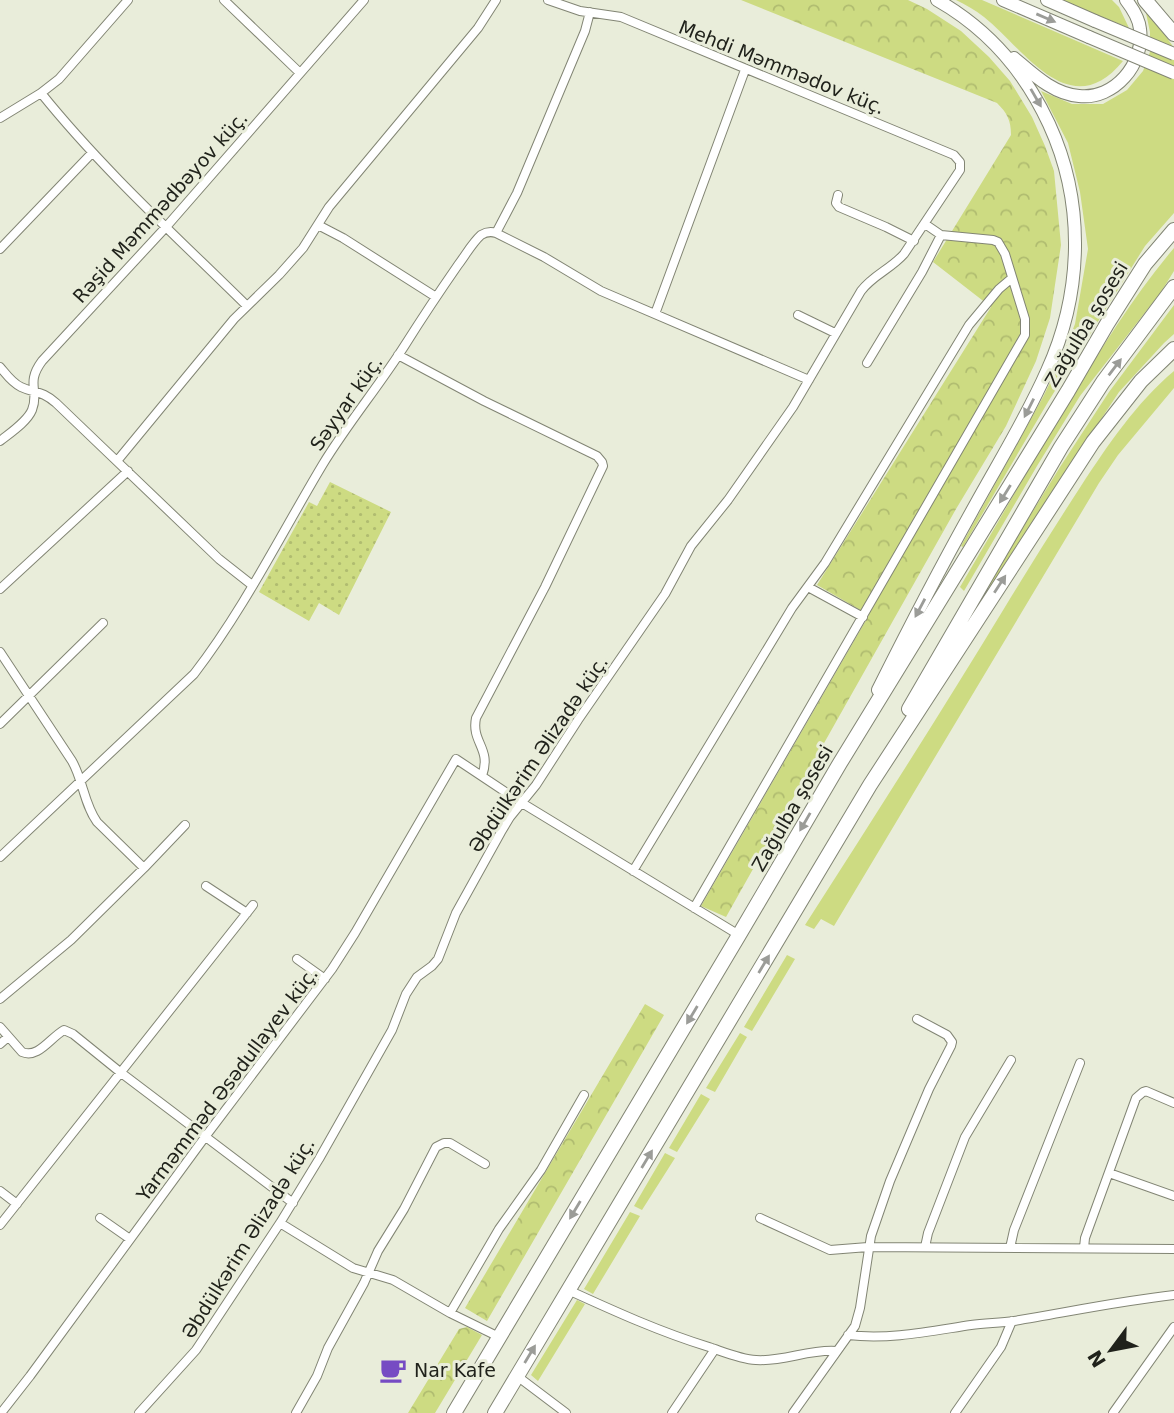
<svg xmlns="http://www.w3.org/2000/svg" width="1174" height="1413" viewBox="0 0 1174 1413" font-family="'DejaVu Sans',sans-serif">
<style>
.grass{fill:#cddb82}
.forest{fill:url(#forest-crowns)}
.park{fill:url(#park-dots)}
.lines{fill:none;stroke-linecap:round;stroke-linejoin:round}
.street-casing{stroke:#828574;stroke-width:10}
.primary-casing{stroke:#828574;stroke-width:14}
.highway-casing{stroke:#828574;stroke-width:16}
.street{stroke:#fff;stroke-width:8}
.primary{stroke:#fff;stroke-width:12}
.highway{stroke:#fff;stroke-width:14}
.primary-bridge-casing{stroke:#828574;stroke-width:14;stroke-linecap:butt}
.primary-bridge{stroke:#fff;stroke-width:12}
.oneway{fill:#9b9c98}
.labels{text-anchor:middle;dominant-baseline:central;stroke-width:6;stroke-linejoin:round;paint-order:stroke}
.street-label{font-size:19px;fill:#20221b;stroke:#e9edda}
.poi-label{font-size:19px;fill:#20221b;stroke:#e9edda;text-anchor:start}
</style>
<defs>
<pattern id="forest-crowns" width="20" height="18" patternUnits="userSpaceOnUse" patternTransform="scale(1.75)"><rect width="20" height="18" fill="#cddb82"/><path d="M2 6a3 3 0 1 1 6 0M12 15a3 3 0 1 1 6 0" fill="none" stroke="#b0bc70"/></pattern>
<pattern id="park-dots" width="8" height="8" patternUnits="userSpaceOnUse" patternTransform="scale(1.75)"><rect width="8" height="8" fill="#cddb82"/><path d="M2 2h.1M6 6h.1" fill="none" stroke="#b0bc70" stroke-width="1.8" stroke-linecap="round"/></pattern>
</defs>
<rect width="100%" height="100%" fill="#e9edda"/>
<path class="grass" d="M956,0h26l141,61c-53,65 -99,-12 -139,-44 -9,-7 -18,-12 -28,-17z
M1061,0h51l7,7 10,21z
M1146,13l19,22 9,13v165l-29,33 -97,156 -85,145 -2,-1 82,-149 17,-35 15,-38 13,-75 -8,-57 -12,-49 -27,-52 31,13h31l24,-14 16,-19 7,-19v-20z
M1174,248v23l-13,21 -81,104 -43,70 -73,125 -4,-4c37,-63 73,-126 111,-189 32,-52 64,-104 103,-150z
M1174,305v29l-10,9 -45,49 -129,195 -2,-3 72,-117 49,-75z
M1174,371v17l-56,67 -19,28 -265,443 -13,-7 -7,10 -9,-4c68,-106 135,-211 200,-318 25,-41 50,-81 76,-121 27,-41 55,-83 93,-115z
M787,955l8,4 -43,72 -8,-4z
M740,1033l7,4 -32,55 -9,-4z
M701,1094l9,5 -33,53 -8,-4z
M665,1153l10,5 -33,52 -8,-4z
M630,1212l10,4 -47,78 -9,-5z
M577,1300l8,4 -47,77 -7,-6z"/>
<path class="forest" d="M741,0h167l19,9 34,22 28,26 21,24 22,36 13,29 9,25 7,74 -11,73 -14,43 -30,65 -50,83 -230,408 -25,-11 168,-291 -52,-30 174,-278 -58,-45 78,-127c0,-15 -4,-22 -14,-32z
M645,1004l19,11 -177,306 -22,-13z
M467,1327l15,8 -47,78h-27l51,-84z"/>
<path class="park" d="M330,482l61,30 -52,103 -20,-12 -10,18 -50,-29 50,-90 8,4z"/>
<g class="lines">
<defs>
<path id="street" d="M224,0l76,73
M41,93c62,77 136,144 206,213
M0,118l41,-25 18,-14 69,-79
M838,195l-2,8 3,4 47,20 28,14
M318,225l25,13 93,59
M496,233l21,-40 68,-162 5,-19
M0,249l92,-96
M655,314l90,-244
M798,315l37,18
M398,355l86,46 113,55 5,6 1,4 -58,121 -69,131c-5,25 16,30 6,58
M867,363l55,-91 19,-37
M0,367c6,7 12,16 21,20 15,7 20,3 35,16l163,156 33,26
M0,441c10,-8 27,-19 32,-31 8,-20 -7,-26 10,-49l124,-134 198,-227
M117,461l117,-142 45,-44 24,-27 26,-41 149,-179 18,-28
M808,587l55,30
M0,589l128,-118
M0,652l72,109c11,19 12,43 25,61l47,46
M0,724l103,-101
M0,857l194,-183c50,-65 87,-140 129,-210 25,-41 56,-78 82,-119 17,-27 35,-54 53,-80 7,-9 14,-22 23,-30 5,-3 9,-4 15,-2l48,24 57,34 208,89
M633,871l159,-263 33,-45 144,-238 30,-36 13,-11
M206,886l41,27
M694,908l331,-573v-16l-20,-65 -7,-12 -5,-2 -52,-5 -16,-11
M297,959l28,20
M0,999l71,-59 73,-72 41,-43
M0,1027l22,25c16,7 28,-14 42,-22l9,4 47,38 173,131
M0,1044l8,-7
M1109,1173l65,23
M0,1191l17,13
M100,1218l30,21
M760,1218l70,32 38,-3 306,2
M280,1223l73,45 40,12 57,33 49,24
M0,1225l253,-320
M925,1247l3,-14 37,-96 46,-77
M1010,1248l4,-18 66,-167
M1084,1248l1,-10 51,-140 7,-6 3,-1 28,12
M568,1290c46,21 92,42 141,57 15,5 31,12 47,13 27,2 53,-11 80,-9
M450,1313l49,-84 42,-59 43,-75
M848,1335c42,5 83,-4 123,-10 15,-2 29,-2 43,-4 54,-9 106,-20 160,-26
M517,1376l49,37
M1,1413l29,-37 175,-239 127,-168 23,-36 101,-174 66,44 217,132
M139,1413l57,-63 84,-127 39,-64 73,-129 14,-36 11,-17 15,-11 6,-7 18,-46 45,-81 9,-15 26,-32 42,-65 87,-126 26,-48 37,-46 65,-93 68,-116c12,-16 30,-22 43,-37l56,-84v-8l-6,-7 -333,-138 -41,-6 -32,-11
M296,1413l21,-37 11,-28 36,-65 14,-32 26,-42 32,-62 8,-4h6l35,21
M672,1413l43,-64
M793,1413l62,-87 5,-18 11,-72 19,-55 39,-92 22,-43 1,-4 -5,-7 -30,-16
M955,1413l46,-66 11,-26
M1113,1413l61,-86"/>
<path id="primary" d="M1003,0l86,37
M1047,0l48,21
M1014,58c19,16 39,36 65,38 35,4 66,-32 61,-67 -1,-11 -7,-20 -14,-29
M878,690c30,-60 61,-120 94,-179 25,-46 54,-92 75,-140 36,-79 38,-169 2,-247 -25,-54 -61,-95 -112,-124"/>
<path id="highway" d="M1145,0l29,34
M909,709l152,-262 42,-65 71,-95
M454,1413l285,-478 101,-172 228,-372 39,-67 38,-60 29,-34
M495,1413l375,-628 223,-343 48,-61 33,-32"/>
</defs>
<use href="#street" class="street-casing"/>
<use href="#primary" class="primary-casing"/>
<use href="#highway" class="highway-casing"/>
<use href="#street" class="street"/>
<use href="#primary" class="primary"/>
<use href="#highway" class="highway"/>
<defs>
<path id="primary-bridge" d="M1095,21l79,33
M1089,37l85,36"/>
</defs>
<use href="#primary-bridge" class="primary-bridge-casing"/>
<use href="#primary-bridge" class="primary-bridge"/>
</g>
<defs><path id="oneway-solid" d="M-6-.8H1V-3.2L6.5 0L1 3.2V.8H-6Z" transform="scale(1.75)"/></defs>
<g class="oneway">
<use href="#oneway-solid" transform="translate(1046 18) rotate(23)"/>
<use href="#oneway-solid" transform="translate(1036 98) rotate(60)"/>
<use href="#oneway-solid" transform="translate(1115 367) rotate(-53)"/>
<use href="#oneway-solid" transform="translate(1029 408) rotate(117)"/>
<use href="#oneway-solid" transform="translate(1005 494) rotate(122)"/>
<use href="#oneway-solid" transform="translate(1000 584) rotate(-57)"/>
<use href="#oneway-solid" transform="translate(920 608) rotate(118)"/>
<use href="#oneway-solid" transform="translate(805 822) rotate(120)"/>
<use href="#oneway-solid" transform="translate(764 964) rotate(-59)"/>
<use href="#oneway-solid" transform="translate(692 1015) rotate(121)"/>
<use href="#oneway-solid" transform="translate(647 1159) rotate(-59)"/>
<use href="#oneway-solid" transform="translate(575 1210) rotate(121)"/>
<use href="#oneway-solid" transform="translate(530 1354) rotate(-59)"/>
</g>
<defs>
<symbol id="cafe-bare" viewBox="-9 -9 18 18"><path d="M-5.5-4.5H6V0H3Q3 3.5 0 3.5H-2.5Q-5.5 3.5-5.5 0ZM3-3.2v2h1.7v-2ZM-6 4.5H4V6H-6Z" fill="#764bc3" stroke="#e9edda" stroke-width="2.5" paint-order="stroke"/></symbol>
</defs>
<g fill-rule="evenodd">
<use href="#cafe-bare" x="374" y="1351" width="38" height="38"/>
</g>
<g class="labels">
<g class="street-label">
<text transform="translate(782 67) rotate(22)">Mehdi Məmmədov küç.</text>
<text transform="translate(160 207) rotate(-48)">Rəşid Məmmədbəyov küç.</text>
<text transform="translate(1086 324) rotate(-59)">Zağulba şosesi</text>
<text transform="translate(346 403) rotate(-55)">Səyyar küç.</text>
<text transform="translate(538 754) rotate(-56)">Əbdülkərim Əlizadə küç.</text>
<text transform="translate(792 808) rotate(-60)">Zağulba şosesi</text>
<text transform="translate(227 1084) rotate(-53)">Yarməmməd Əsədullayev küç.</text>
<text transform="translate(248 1238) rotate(-58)">Əbdülkərim Əlizadə küç.</text>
</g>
<g class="poi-label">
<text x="414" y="1370">Nar Kafe</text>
</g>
</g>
<g transform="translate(1111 1350) rotate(238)" stroke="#e9edda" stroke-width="5" paint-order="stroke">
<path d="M0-5L12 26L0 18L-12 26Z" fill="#20221b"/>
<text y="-10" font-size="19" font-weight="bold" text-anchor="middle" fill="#20221b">N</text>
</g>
</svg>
